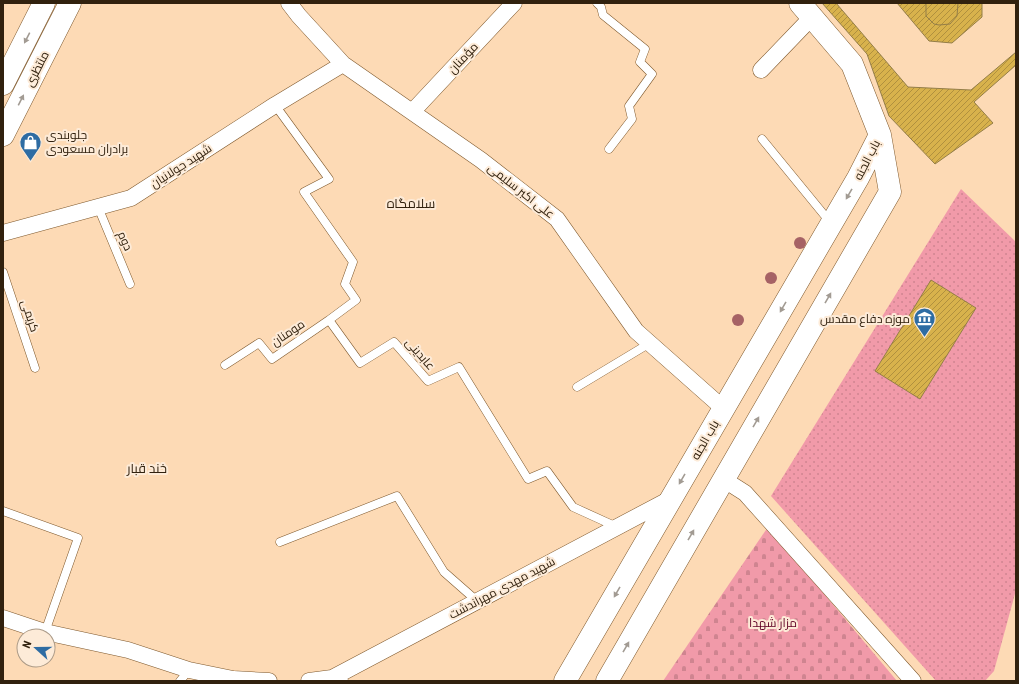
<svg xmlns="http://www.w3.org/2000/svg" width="1019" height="684" viewBox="0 0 1019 684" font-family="'Roboto Condensed',Cairo,sans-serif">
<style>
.grass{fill:url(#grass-dots)}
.cemetery{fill:url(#cemetery-stones)}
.building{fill:url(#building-hatch);stroke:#947e48}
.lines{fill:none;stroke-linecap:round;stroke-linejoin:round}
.lane-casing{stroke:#7f592d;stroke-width:9}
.street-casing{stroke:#7f592d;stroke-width:17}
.secondary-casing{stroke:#7f592d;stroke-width:23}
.lane{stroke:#fff;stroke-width:8}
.street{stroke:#fff;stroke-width:16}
.secondary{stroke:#fff;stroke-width:22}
.tree{fill:#a66265}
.oneway{fill:#a29b93}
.labels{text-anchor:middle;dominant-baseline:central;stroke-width:4;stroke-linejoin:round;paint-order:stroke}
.street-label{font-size:12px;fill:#31210e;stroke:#fdebd8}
.poi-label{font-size:12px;fill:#31210e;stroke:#fdebd8;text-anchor:start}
.park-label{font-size:12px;fill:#5f0024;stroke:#fdebd8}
.neighbourhood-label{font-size:13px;fill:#31210e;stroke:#fdebd8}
</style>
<defs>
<pattern id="grass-dots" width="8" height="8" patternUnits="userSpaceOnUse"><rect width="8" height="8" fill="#f19aa9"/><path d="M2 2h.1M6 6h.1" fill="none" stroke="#cf8490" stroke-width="1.8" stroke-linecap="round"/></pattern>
<pattern id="cemetery-stones" width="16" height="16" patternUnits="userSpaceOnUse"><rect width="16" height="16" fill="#f19aa9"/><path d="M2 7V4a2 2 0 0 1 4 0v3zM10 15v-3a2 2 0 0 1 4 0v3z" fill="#cf8490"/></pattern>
<pattern id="building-hatch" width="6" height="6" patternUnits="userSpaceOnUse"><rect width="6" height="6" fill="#d8b24c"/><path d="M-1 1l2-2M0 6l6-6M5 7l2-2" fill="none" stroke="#b0903e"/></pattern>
</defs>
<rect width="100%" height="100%" fill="#fddab5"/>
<path class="grass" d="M961,189l55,53v348l-22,81 -9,10h-49l-165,-185z"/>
<path class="cemetery" d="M768,527l129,154h-234z"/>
<path class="building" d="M822,3h14l72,84 63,3 45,-38v13l-42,37 19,21 -58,41 -46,-48 -22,-62z
M897,3h85v14l-30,26 -23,-2z
M926,3h32l-1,13 -7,8 -11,1 -5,-1 -8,-8z
M931,280l45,28 -56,91 -45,-28z"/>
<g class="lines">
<defs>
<path id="lane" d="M597,3l4,4 2,8 42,34 -5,13 12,12 -23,32 3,13 -23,30
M275,105l54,74 -25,13 49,70 -8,22 11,16 -27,20 31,43 34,-21 34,39 31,-14 69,112 19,-8 26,36 44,20
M762,139l68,83
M98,207l32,77
M3,272l32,96
M225,365l34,-22 13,16 57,-39
M577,387l73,-44
M3,511l75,27 -33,94
M280,542l117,-46 47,76 33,29
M180,681l9,-11"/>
<path id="street" d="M289,3l10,13 44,48 138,96 76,59 79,112 88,78
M761,70l50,-52
M412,112l102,-109
M3,233l128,-35 144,-93 68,-41
M723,479l22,14 168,188
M3,618l42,14 83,18 61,20 44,9 36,2
M332,678l340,-180
M309,681l23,-3 8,3"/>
<path id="secondary" d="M3,84l41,-81
M3,135l67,-132
M565,681l293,-503 22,-43
M607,681l283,-489 -10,-57 -28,-71 -52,-61"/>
</defs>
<use href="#lane" class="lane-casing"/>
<use href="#street" class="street-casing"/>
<use href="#secondary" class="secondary-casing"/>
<use href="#lane" class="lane"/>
<use href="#street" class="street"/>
<use href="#secondary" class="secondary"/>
</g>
<g class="tree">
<circle cx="800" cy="243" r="6"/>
<circle cx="771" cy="278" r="6"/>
<circle cx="738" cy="320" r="6"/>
</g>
<defs><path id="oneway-solid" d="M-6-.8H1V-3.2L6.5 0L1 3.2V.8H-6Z"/></defs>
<g class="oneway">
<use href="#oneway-solid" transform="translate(27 38) rotate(117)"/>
<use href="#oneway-solid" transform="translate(21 100) rotate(-63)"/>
<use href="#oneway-solid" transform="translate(849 194) rotate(120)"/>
<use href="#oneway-solid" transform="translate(828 298) rotate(-60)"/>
<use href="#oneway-solid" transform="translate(783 307) rotate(120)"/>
<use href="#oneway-solid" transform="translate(756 422) rotate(-60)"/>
<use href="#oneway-solid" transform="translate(682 479) rotate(120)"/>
<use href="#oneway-solid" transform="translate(691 535) rotate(-60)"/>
<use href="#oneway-solid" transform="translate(617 592) rotate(120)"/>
<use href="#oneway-solid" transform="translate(626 647) rotate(-60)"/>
</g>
<defs>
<symbol id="shop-pin" viewBox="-11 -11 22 30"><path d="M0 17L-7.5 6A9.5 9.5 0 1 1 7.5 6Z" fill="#2e6ca3" stroke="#fdebd8"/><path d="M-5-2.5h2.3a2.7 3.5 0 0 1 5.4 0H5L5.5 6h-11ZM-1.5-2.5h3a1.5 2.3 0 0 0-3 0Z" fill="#fff"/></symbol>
<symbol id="museum-pin" viewBox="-11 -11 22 30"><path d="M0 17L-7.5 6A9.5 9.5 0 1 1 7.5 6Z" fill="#2e6ca3" stroke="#fdebd8"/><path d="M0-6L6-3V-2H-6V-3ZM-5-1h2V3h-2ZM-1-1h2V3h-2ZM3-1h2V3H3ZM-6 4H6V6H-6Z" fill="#fff"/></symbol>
</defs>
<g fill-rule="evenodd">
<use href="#shop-pin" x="18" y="130" width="25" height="34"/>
<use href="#museum-pin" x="912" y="306" width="25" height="34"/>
</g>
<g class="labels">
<g class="street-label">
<text transform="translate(463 58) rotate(-47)">مؤمنان</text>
<text transform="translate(37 69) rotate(-63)">منتظری</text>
<text transform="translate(867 160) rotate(-63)">باب الجنه</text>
<text transform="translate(181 166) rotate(-33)">شهید جولانیان</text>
<text transform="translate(521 191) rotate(38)">علی اکبر سلیمی</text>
<text transform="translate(125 241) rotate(67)">دوم</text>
<text transform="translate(30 316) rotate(72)">کریمی</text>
<text transform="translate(288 333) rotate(-34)">مومنان</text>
<text transform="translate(420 354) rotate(49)">عابدینی</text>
<text transform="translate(705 440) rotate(-60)">باب الجنه</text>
<text transform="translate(502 588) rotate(-28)">شهید مهدی مهراندشت</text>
</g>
<g class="poi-label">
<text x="46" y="135">جلوبندی<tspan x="46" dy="14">برادران مسعودی</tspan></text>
<text x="910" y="319" text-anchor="end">موزه دفاع مقدس</text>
</g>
<g class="park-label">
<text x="773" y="623">مزار شهدا</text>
</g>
<g class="neighbourhood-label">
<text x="411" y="203">سلامگاه</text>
<text x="147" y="468">خند قبار</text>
</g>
</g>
<rect width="1019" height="684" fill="none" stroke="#31210e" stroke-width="8"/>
<g transform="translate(36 648) rotate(291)"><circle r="19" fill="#fdebd8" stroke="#ab9a87"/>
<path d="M0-3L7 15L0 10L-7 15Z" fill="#2e6ca3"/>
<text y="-6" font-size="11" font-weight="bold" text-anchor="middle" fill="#31210e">N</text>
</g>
</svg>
